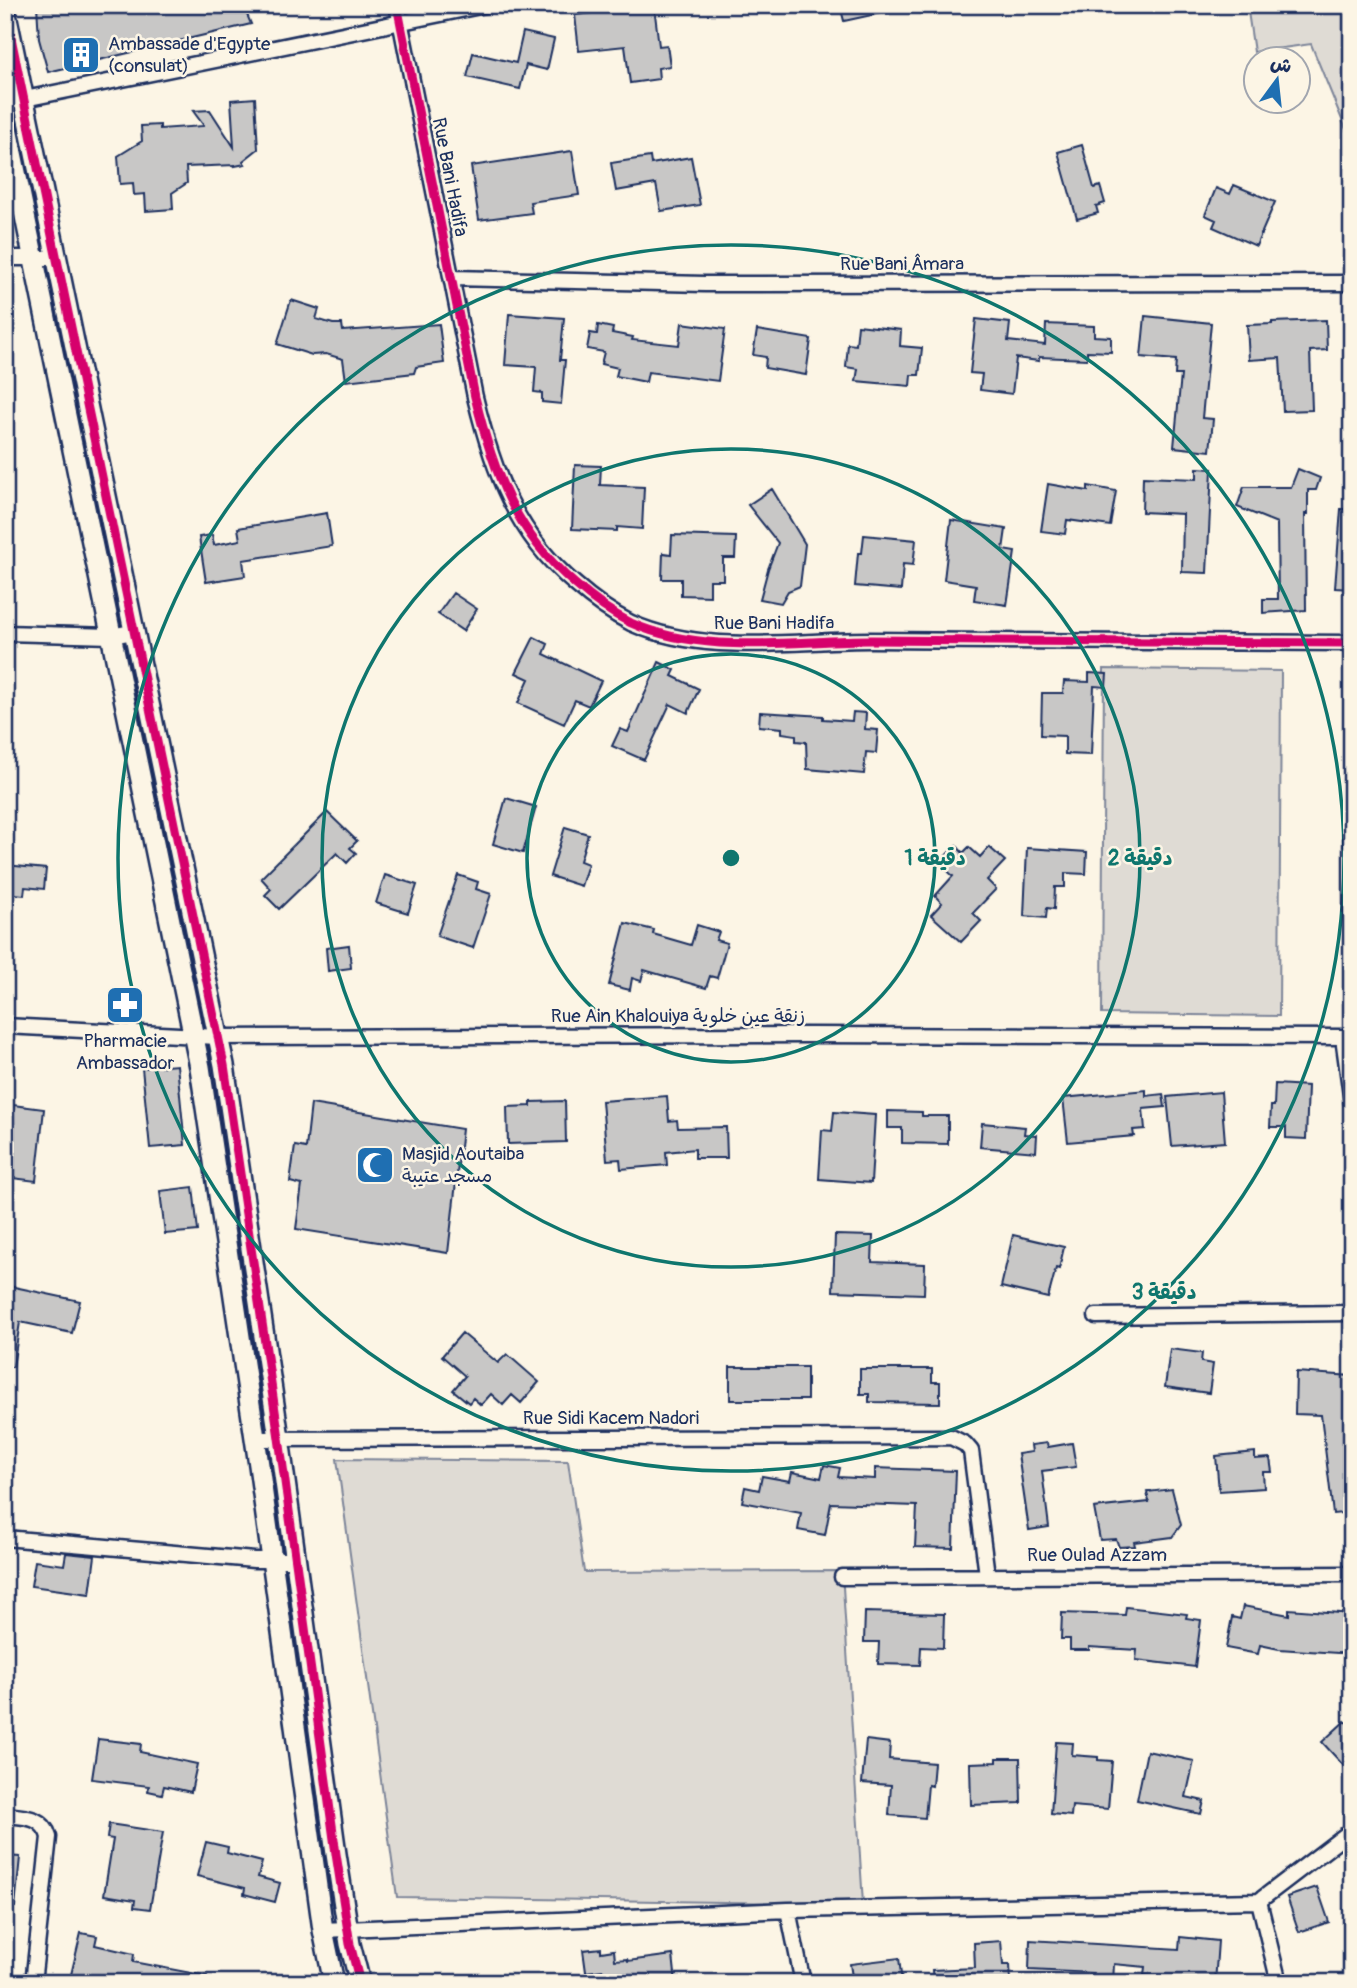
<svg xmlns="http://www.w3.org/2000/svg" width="1357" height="1988" viewBox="0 0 1357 1988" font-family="Pangolin,'Playpen Sans Arabic',sans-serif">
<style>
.green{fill:#dfdbd4;stroke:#7d8599;stroke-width:2}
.building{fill:#c8c7c6;stroke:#1b2f5e;stroke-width:2}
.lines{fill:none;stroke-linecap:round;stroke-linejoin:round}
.street-casing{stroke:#1b2f5e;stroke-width:19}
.secondary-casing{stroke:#1b2f5e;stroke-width:24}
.street{stroke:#fcf5e5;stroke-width:14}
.secondary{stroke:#fcf5e5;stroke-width:19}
.cycleway-casing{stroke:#fcf5e5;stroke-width:13}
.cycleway{stroke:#d6006c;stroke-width:9}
.ring{fill:none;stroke:#0f766e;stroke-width:3.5}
.labels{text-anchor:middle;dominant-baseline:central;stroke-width:5;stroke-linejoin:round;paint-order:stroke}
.poi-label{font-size:19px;fill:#1b2f5e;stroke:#fcf5e5;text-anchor:start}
.street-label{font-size:19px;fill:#1b2f5e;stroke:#fcf5e5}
.centre{fill:#0f766e;stroke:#fcf5e5;stroke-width:3.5}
.ring-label{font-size:21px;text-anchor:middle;font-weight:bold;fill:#0f766e;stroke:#fcf5e5;stroke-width:5;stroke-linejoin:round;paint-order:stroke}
</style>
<rect width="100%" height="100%" fill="#fcf5e5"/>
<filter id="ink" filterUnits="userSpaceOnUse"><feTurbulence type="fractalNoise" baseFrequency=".0143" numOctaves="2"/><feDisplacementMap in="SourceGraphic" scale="14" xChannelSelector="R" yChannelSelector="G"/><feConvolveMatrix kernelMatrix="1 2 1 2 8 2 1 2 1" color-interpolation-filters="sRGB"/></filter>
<g filter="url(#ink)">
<path class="green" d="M1247,5h105v139l-41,-100 -57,8z
M1104,669l177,2 -2,345 -177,-2z
M337,1459l231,2 16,111 258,-1 21,333 -466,-7z"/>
<path class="building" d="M37,5h206l8,19 -203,48 -9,-33z
M840,5h49l1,6 -46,10z
M654,6l5,40 8,-1 3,21 -12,2 1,11 -29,4 -5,-37 -46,5 -4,-36z
M523,32l31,7 -7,31 -21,-5 -6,24 -53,-12 6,-24 43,10z
M255,98l3,51 -15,12 2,3 -10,2v-1l-49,2 1,16 -15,10 1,16 -27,2 -1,-17 -11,1 -1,-12 -13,1 -2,-28 24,-15 -1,-15 19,-1v4l44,-3 -11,-15 17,-1 24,37 -3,-47z
M1082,145l12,43 6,-2 5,17 -9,3 2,7 -21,6 -19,-67z
M572,151l7,44 -49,7 2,11 -53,7 -8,-54z
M650,157l1,7 40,-7 9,48 -39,6 -5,-27 -40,7 -5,-28z
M1234,185l41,17 -19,44 -43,-19 3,-7 -11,-5 11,-27 14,6z
M291,300l28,9 -3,10 17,5h9l1,7 96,-7 5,39 -28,4 -2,6 -68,8 -3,-22 -17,-5 -14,1 -35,-11z
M509,314l55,4 -4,42h5l-4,44 -19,-2v-9l-8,-1 2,-25 -31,-2z
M1145,316l66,7 -9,95 11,1 -3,32 -36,-4 7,-72h-6l1,-15 -35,-3z
M976,319l34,4 -2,18 37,4 1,-21 48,2v10l17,1v15l-24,-1v8l-48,-2v4l-23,-3 -4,36 -32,-4 2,-16 -12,-1z
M1326,320l1,30 -17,1 2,59 -29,1 -3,-53 -31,2 -2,-35 25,-1v-2z
M682,323l43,6 -7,52 -70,-9 -2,10 -30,-6 2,-8 -17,-4 3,-12 -17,-3 3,-16 7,1 1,-9 15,3 -1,5 21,4 -1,3 47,5z
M858,325l43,5 -1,16 22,2 -3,27h-8l-1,11 -54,-5 2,-12 -12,-2 2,-23 8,1z
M757,330l54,9 -5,36 -41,-7 1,-11 -13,-2z
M575,465l26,1 -1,19 44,2 -2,42 -25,-2v4l-45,-2z
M1197,468l15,1 -5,104 -25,-1 1,-58 -41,-2 1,-35 54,2z
M1298,469l22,9 -4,12h-8v24h-3l1,96 -43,3v-14h15l-1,-76 -40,-16 7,-20h47z
M1048,484l40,7v-5l28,5 -6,35 -43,-6 -2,14 -24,-3z
M772,489l33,55 -5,42 -12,5 -7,12 -21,-4 8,-30 10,-26 -30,-38z
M1341,509h11v80l-17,-1z
M327,513l5,33 -89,14 2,16 -39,6 -7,-45 13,-2 2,10 26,-5 -2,-12z
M951,520l55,9 -3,21 12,2 -8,53 -33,-5 2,-15 -32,-5z
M672,535l64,2 -1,21h-12v22h-13v16l-29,-1v-16h-19l1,-26 8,1z
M864,535l52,5 -3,25 -10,-1 -2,26 -46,-4 3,-33h4z
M453,593l24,16 -14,22 -25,-17z
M534,637l14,7 -4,10 57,27 -12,25 -14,-6 -11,24 -46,-21 11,-24 -13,-6z
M659,662l16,8 -3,6 27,13 -11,24 -18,-9 -26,56 -32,-14 8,-17 8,3z
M1089,673l18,1 -1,13 -12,-1 -3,69 -26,-1v-18l-24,-1 1,-42h21l1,-12 25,1z
M760,712l63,4v3l29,2 1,-9 13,1 -1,16 13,1 -2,23 -10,-1 -2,22 -57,-5 -1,-27 -10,-1v-6l-14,-2v-5l-23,-2z
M506,798l30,9 -13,46 -30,-9z
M327,812l30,29 -7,7 6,5 -9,10 -10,-10 -58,56 -14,-14 6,-6 -10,-11z
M565,827l23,7 -8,27 8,3 -7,22 -31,-10z
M956,845l7,8 6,-6 11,10 9,-10 16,14 -18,19 9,9 -23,24 8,8 -20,21 -30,-27 11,-12 -7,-7 18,-20 -14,-13z
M1027,848l60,4 -1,22 -21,-1v14h-10l-1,22 -7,-1 -1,10 -22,-2z
M5,865l41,4 -2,20 -19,-2 -1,8 -19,-2z
M385,875l32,10 -9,28 -32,-10z
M458,875l20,7 -2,7 15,5 -18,54 -36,-12z
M625,923l29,7 -1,4 38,11 6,-20 22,7 -3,8 11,3 -10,35 -7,-2 -4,12 -62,-18 -3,11 -9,-3 -2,12 -21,-5z
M349,945l2,23 -23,3 -2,-23z
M114,994l23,1v20l-24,-1z
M177,1065l8,80 -35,3 -8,-80z
M1275,1084l33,2 -2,53 -20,-1v-11h-16l1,-21h3z
M1146,1090v6l17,-2 2,13 -22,2 2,20 -12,1 1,6 -66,6 -5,-44z
M1221,1092l4,50 -53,4 -5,-49z
M667,1096l2,25 8,-1 1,8 48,-1 1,31h-32v-9l-29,3 1,13 -46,4 -1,-10 -13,1 -5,-59z
M565,1101l1,41 -58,2 -1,-37 24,-1v-4z
M311,1104l151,25 -14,124 -152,-24 6,-44 -12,-3 5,-36 11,2z
M13,1105l31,4 -8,72 -31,-4v-64l7,1z
M888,1111l34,1v4h26v28l-46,-1v-15h-14z
M834,1112l41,3 -4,68 -52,-4 3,-49 10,1z
M982,1123l43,4 -1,7 13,1 -1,17 -56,-5z
M193,1187l5,44 -33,3 -5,-43z
M835,1235l38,1 -1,26 53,2 -1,30 -91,-3z
M1013,1235l51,12 -5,22 -3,-1 -8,30 -47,-11z
M5,1285l75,16 -8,32 -52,-11 -7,45h-8z
M462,1333l36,30 9,-9 32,28 -18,21 -9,-8 -9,10 -12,-11 -10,11 -8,-7 -4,5 -16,-13 12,-14 -23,-20z
M1170,1349l32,4 -1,9 12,2 -4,29 -44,-6z
M730,1367h77v33h-77z
M860,1369h72v13h8v21l-71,-1v-8h-9z
M1296,1372l56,4v136l-19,2 -12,-99 -26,-1z
M1047,1443l1,4 24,-4 4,24 -34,4 7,56 -20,3 -11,-76 14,-2 -1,-7z
M1255,1452v7l15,-1 2,14h-9l1,16 -45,3 -3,-35z
M824,1465l16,3 -2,9 37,2v-11l81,3 -3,77 -38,-1 2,-41 -86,-3 -6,32 -27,-5 3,-17 -59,-11 3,-15 14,3 3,-14 28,5 2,-9 29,6z
M1172,1489l9,36 -9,12 -38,5 1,4 -16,1 -3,-8 -16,1 -6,-32 55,-6 -2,-10z
M66,1553l29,3 -5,38 -59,-8 4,-25 29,4z
M1243,1606l46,9v-6l63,5v40l-73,-5 -19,-4 -2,9 -32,-6 6,-31 8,2z
M1126,1607l61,7 -1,4 15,2 -6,47 -59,-7 1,-10 -48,-3v3h-19v-11h-9l1,-26 63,2z
M865,1612l79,2 -1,34 -22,-1 -1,18 -42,-1 1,-22h-15z
M1345,1721l7,7v47l-30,-33z
M98,1739l43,5 -1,8 57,12 -6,28 -27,-6 -2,8 -14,-3 1,-5 -57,-7z
M866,1740l24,3 -1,16 45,4 -2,23 -4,-1 -3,33 -36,-3 2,-30 -29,-2z
M1056,1742l17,1 -1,12 26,2v3l14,1 -4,48 -36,-3 -1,10 -20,-2z
M1147,1751l47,10 -8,36 18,4 -3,13 -64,-14z
M997,1758h23l1,45 -50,2 -1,-42 27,-1z
M109,1824l54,8 -13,77 -16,-2 1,-7 -31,-5 9,-56 -6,-1z
M206,1842l22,5 -1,6 35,9 -4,15 22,6 -5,19 -31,-8 1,-6 -48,-12z
M5,1856l15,1 -5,50h-10z
M1317,1887l12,35 -30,10 -12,-35z
M81,1933l16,3 -2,9 39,9 -1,8 74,14 -1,7h-137z
M1180,1937l38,4 -3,42 -52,-4 1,-2 -20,-2 1,-8 -31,-3 -1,19h-21l1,-10 -64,-3 1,-30 149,9z
M1001,1941l2,24h7l1,18h-78l-1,-13 43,-2 -1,-25z
M601,1948v4l13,-2 1,10 12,-1 1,2 45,-6 3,28h-72l-1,-13 -17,2 -3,-22z
M899,1958l3,25h-49l-3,-19z"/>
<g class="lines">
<defs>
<path id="street" d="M397,5l78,392c18,74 40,136 100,187 17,15 36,29 56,39 74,33 162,17 240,17 160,1 321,3 481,3
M5,103l480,-98
M5,258h51
M452,278l253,6 647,-1
M5,633l106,3 22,-4
M5,1026l213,11 588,-2 546,2
M1343,1037l9,66
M1096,1316l256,-3
M255,1439l696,-2 14,7 6,7 16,124
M5,1538l249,22h43
M842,1577l510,-3
M5,1815c19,2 38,1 44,22l-16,146
M1259,1901l93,-71
M1259,1901l20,82
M788,1910l15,73
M323,1930l465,-20 471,-9"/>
<path id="secondary" d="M5,9l219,1056 55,373 57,416 14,90 10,39
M5,119l195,948 59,398 64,465 11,53"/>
</defs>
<use href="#street" class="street-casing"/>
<use href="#secondary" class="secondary-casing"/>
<use href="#street" class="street"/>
<use href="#secondary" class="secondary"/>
<defs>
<path id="cycleway" d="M397,5l78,392c18,74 40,136 100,187 17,15 36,29 56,39 74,33 162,17 240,17 160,1 321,3 481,3
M5,9l219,1056 55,373 57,416 14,90 10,39"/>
</defs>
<use href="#cycleway" class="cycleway-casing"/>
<use href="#cycleway" class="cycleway"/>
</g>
</g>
<g class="ring">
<circle cx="731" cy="858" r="204"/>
<circle cx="731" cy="858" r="409"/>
<circle cx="731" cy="858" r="613"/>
</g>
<defs>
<symbol id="building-square" viewBox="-11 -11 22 22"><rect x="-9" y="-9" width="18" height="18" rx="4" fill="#1f6fb2" stroke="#fcf5e5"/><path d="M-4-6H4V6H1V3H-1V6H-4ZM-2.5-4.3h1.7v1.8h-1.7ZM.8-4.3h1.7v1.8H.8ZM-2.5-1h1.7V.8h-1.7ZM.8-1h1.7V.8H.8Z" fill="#fff"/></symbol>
<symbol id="pharmacy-square" viewBox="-11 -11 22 22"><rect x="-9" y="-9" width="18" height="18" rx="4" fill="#1f6fb2" stroke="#fcf5e5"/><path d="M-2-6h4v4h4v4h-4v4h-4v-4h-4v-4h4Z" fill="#fff"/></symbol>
<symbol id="mosque-square" viewBox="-11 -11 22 22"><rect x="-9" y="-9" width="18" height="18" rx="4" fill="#1f6fb2" stroke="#fcf5e5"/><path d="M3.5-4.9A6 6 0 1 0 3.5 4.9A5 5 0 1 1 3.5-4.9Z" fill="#fff"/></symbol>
</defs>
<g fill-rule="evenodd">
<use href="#building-square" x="59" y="33" width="44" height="44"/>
<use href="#pharmacy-square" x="103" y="983" width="44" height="44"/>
<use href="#mosque-square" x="353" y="1143" width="44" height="44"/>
</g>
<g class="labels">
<g class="poi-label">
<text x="108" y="44">Ambassade d'Egypte<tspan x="108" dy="22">(consulat)</tspan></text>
<text x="125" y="1041" text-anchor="middle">Pharmacie<tspan x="125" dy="22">Ambassador</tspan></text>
<text x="402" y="1154">Masjid Aoutaiba<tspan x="402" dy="22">مسجد عتيبة</tspan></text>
</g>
<g class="street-label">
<text transform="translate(450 177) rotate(79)">Rue Bani Hadifa</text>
<text x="902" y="264">Rue Bani Âmara</text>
<text x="774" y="623">Rue Bani Hadifa</text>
<text x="678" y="1016">Rue Ain Khalouiya زنقة عين خلوية</text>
<text x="611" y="1418">Rue Sidi Kacem Nadori</text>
<text x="1097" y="1555">Rue Oulad Azzam</text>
</g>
</g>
<circle cx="731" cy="858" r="10" class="centre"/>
<g class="ring-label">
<text x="935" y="865">1 دقيقة</text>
<text x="1140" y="865">2 دقيقة</text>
<text x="1164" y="1299">3 دقيقة</text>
</g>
<rect width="1357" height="1988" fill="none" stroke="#fcf5e5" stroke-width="28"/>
<rect x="14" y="14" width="1329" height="1960" fill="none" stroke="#1b2f5e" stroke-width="2.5" filter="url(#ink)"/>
<g transform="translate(1277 80) rotate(15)"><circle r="33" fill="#fcf5e5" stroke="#a2a6af" stroke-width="2"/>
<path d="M0-5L12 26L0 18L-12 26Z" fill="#1f6fb2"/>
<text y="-10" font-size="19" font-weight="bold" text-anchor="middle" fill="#1b2f5e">ش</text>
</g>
</svg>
